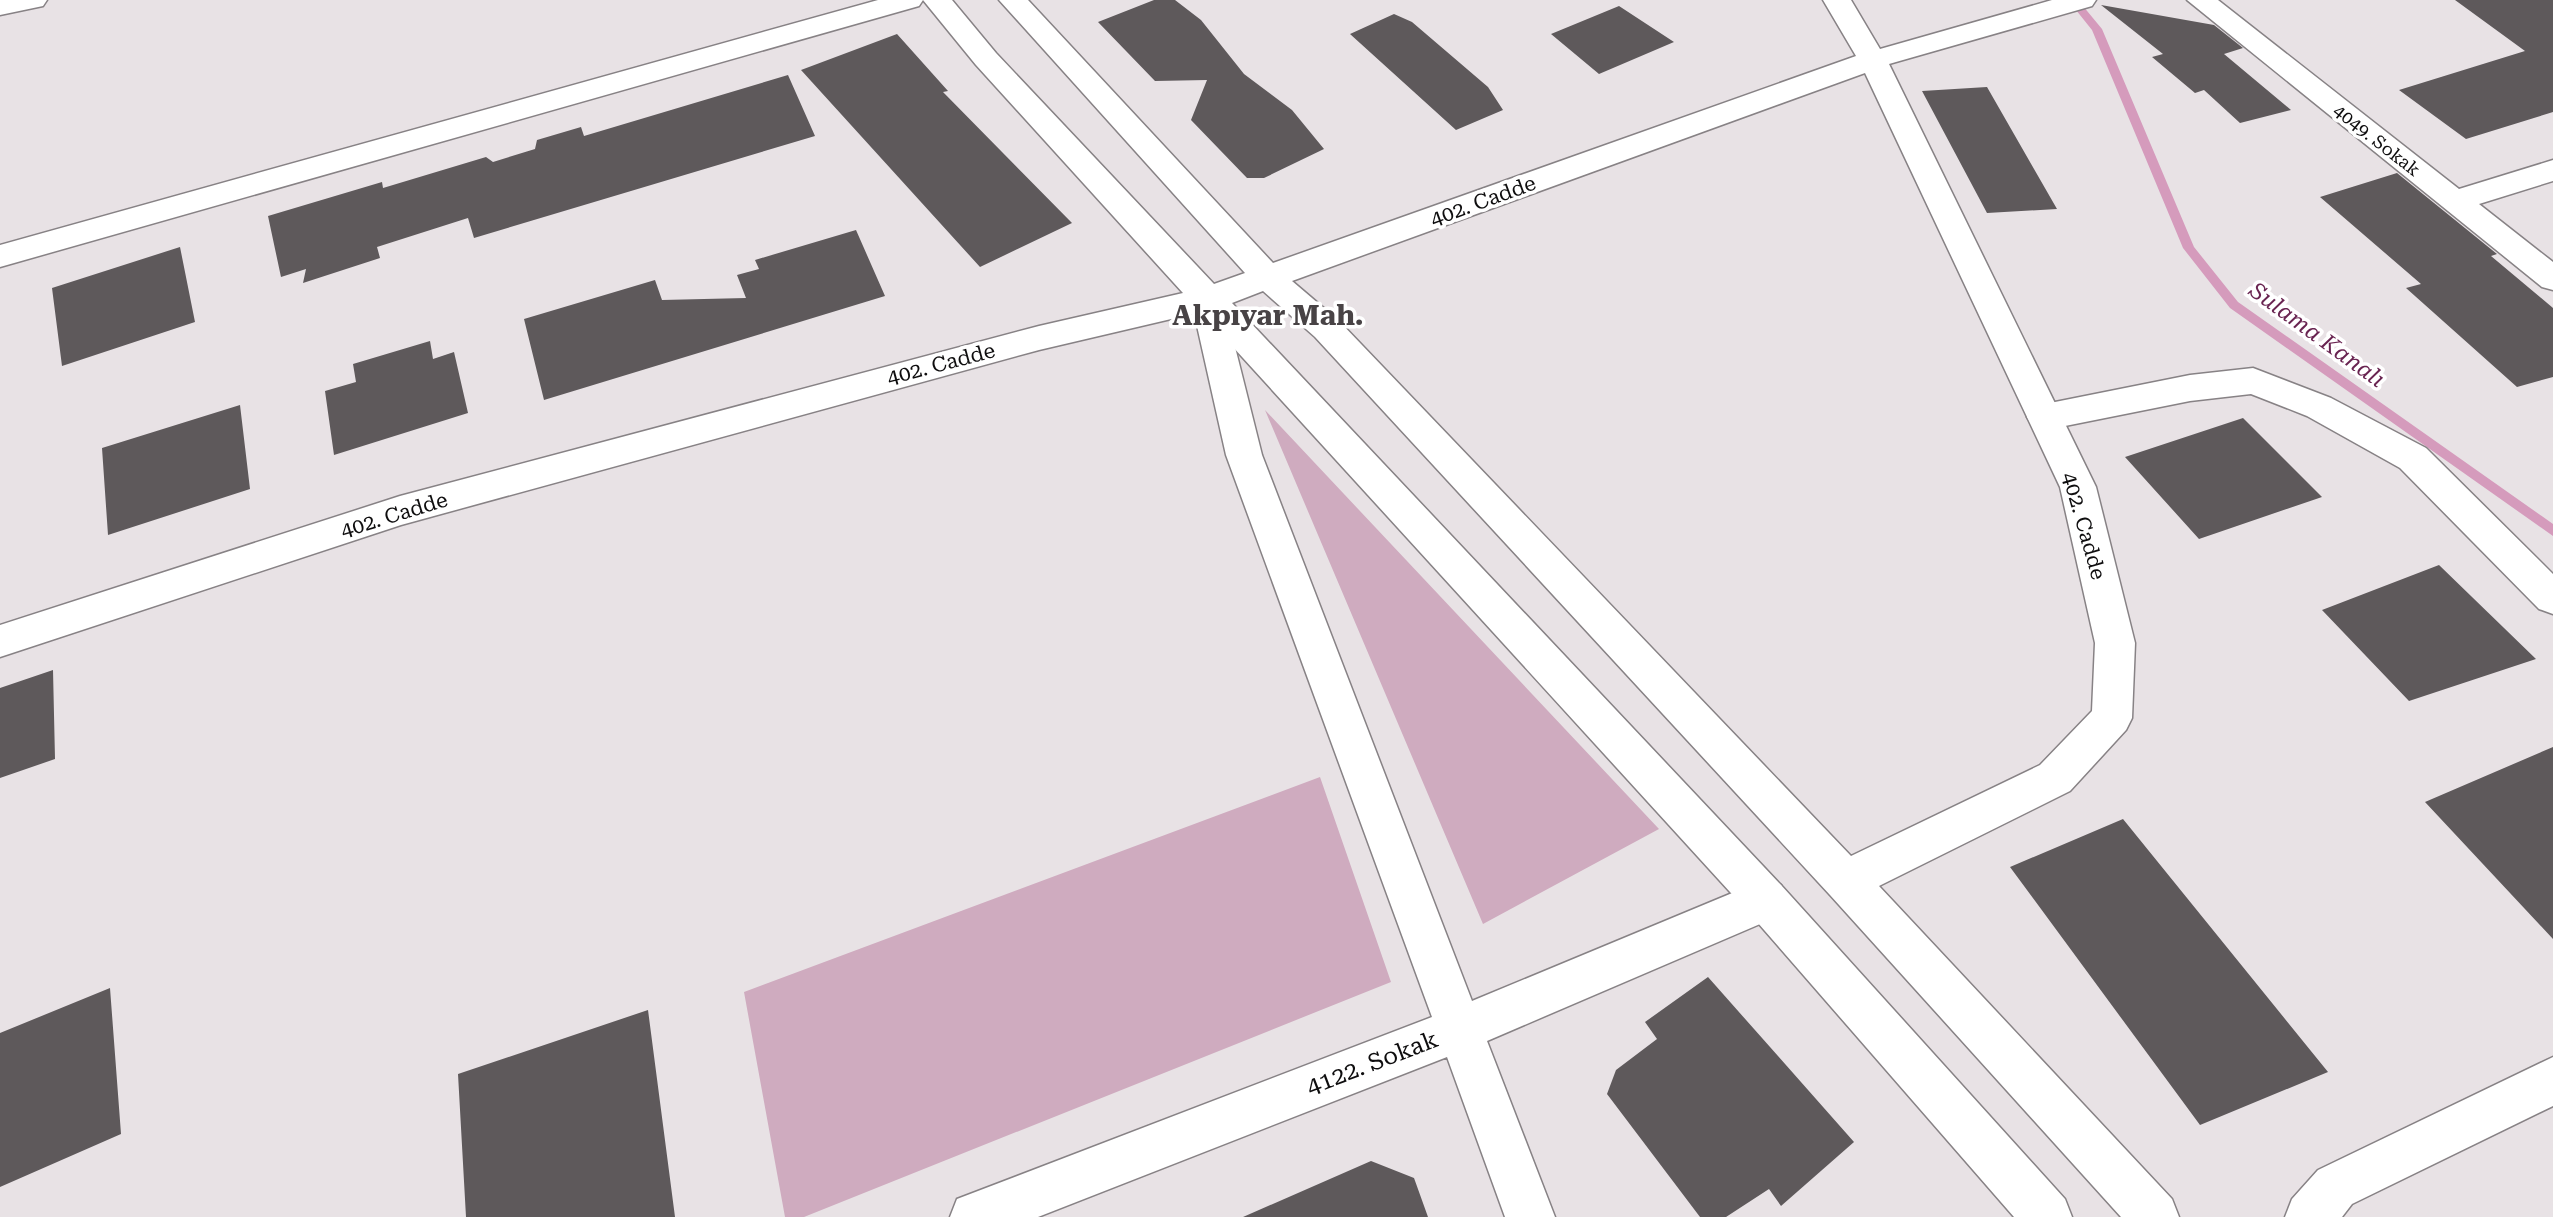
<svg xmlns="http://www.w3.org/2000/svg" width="2553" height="1217" viewBox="0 0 2553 1217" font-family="'Roboto Serif',serif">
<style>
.green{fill:#cfabbf}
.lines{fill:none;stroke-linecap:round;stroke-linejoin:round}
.stream{fill:#d59bbc;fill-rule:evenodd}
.building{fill:#5e595b}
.street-casing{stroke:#878285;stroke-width:3}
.secondary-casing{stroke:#878285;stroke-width:3}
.street{fill:#fff;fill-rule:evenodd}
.secondary{fill:#fff;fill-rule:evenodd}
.labels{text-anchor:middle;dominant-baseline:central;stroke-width:7;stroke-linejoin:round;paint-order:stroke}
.far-street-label{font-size:18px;fill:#0e0d0e;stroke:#fff}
.street-label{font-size:21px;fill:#0e0d0e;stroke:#fff}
.water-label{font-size:23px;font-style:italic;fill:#692451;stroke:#fff}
.near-street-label{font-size:24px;fill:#0e0d0e;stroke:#fff}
.district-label{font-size:28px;font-weight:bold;fill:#484345;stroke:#fff}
</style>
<rect width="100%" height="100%" fill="#e8e2e5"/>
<path class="green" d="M1265,410l394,419 -176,95z
M1320,777l71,205 -587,235h-19l-41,-225z"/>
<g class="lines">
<path class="stream" d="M2068,0h10l24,29 92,218 44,55 315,222v12l-323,-228 -47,-60 -91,-218z"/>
</g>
<path class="building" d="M1154,0h21l26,20 43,54 48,36 32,39 -60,29h-17l-56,-58 16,-40 -52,1 -57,-59z
M2455,0h98v112l-87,27 -67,-49 126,-39z
M2101,5l113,20 29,23 -19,6 67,56 -51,13 -36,-33 -9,3 -43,-36 11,-3z
M1619,6l55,36 -75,32 -48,-40z
M1394,14l18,8 76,65 15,23 -47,20 -106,-96z
M897,34l51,57 -5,1 129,131 -92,44 -179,-197z
M788,75l27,61 -341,102 -6,-20 -91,29 3,11 -77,25 3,-14 -25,8 -13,-61 114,-34 1,6 103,-31 7,5 42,-13 2,-9 44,-13 3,9z
M1987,87l70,122 -70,4 -65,-122z
M2397,173l100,81 -6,2 62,52v69l-36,10 -111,-99 15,-4 -101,-87z
M856,230l29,66 -341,104 -20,-81 131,-39 7,20 84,-2 -9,-23 22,-6 -4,-9z
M180,247l15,75 -133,44 -10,-78z
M430,341l3,18 21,-7 14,61 -134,42 -9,-64 31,-9 -3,-18z
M240,405l10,84 -142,46 -6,-87z
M2243,418l79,79 -123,42 -74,-82z
M2439,565l97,94 -127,42 -87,-91z
M53,670l2,89 -55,19v-90z
M2553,747v192l-128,-137z
M2123,819l205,253 -128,53 -190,-258z
M1708,977l146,165 -73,64 -12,-17 -43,28h-26l-93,-123 9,-24 41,-31 -12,-17z
M110,988l11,146 -121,53v-154z
M648,1010l27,207h-209l-8,-143z
M1371,1161l43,17 14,39h-185z"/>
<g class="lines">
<defs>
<path id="street" d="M0,0h47l-4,6 -43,9z
M878,0h45l-4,6 -919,261v-22z
M2187,0h31l241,189 94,-29v21l-74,23 74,58v28l-11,-3z
M1207,287l12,4 4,8 39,156 210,546 294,-122 15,6 7,15 -7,15 -294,126 68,176h-50l-58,-160 -409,160h-88l7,-18 475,-182 -206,-562 -35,-156 4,-8z
M2253,368l78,30 95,50 127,126v40l-14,-5 -139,-141 -93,-52 -56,-22 -61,7 -145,29 -12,-4 -6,-9 6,-9 12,-4 145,-29z
M2553,1057v49l-201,98 -10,13h-57l7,-18 26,-29z"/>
<path id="secondary" d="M923,0h29l44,53 218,231 31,-11 -246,-273h29l245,263 583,-207 -33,-56h28l29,49 172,-49h44l-4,6 -203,58 207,423 39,156 -3,75 -6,12 -56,61 -191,95 293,313 7,18h-58l-291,-322 -515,-558 -52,-46 -31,12 549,582 284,314 7,18h-58l-263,-302 -550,-603 -162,38 -638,175 -401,132v-32l400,-129 639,-170 144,-33 -207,-228zM1865,73l195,414 35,156 -3,68 -52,54 -189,91 -512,-535 -47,-40z"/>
</defs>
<use href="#street" class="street-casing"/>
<use href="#secondary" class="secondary-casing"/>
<use href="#street" class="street"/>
<use href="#secondary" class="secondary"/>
</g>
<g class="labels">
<g class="far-street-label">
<text transform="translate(2377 140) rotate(38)">4049. Sokak</text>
</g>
<g class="street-label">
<text transform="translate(1483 201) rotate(-20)">402. Cadde</text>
<text transform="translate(941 364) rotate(-15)">402. Cadde</text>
<text transform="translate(394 515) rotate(-17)">402. Cadde</text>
<text transform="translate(2084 526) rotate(74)">402. Cadde</text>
</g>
<g class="water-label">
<text transform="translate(2317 335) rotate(36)">Sulama Kanalı</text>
</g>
<g class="near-street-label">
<text transform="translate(1372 1063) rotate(-21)">4122. Sokak</text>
</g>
<g class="district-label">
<text x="1268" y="315">Akpıyar Mah.</text>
</g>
</g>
</svg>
